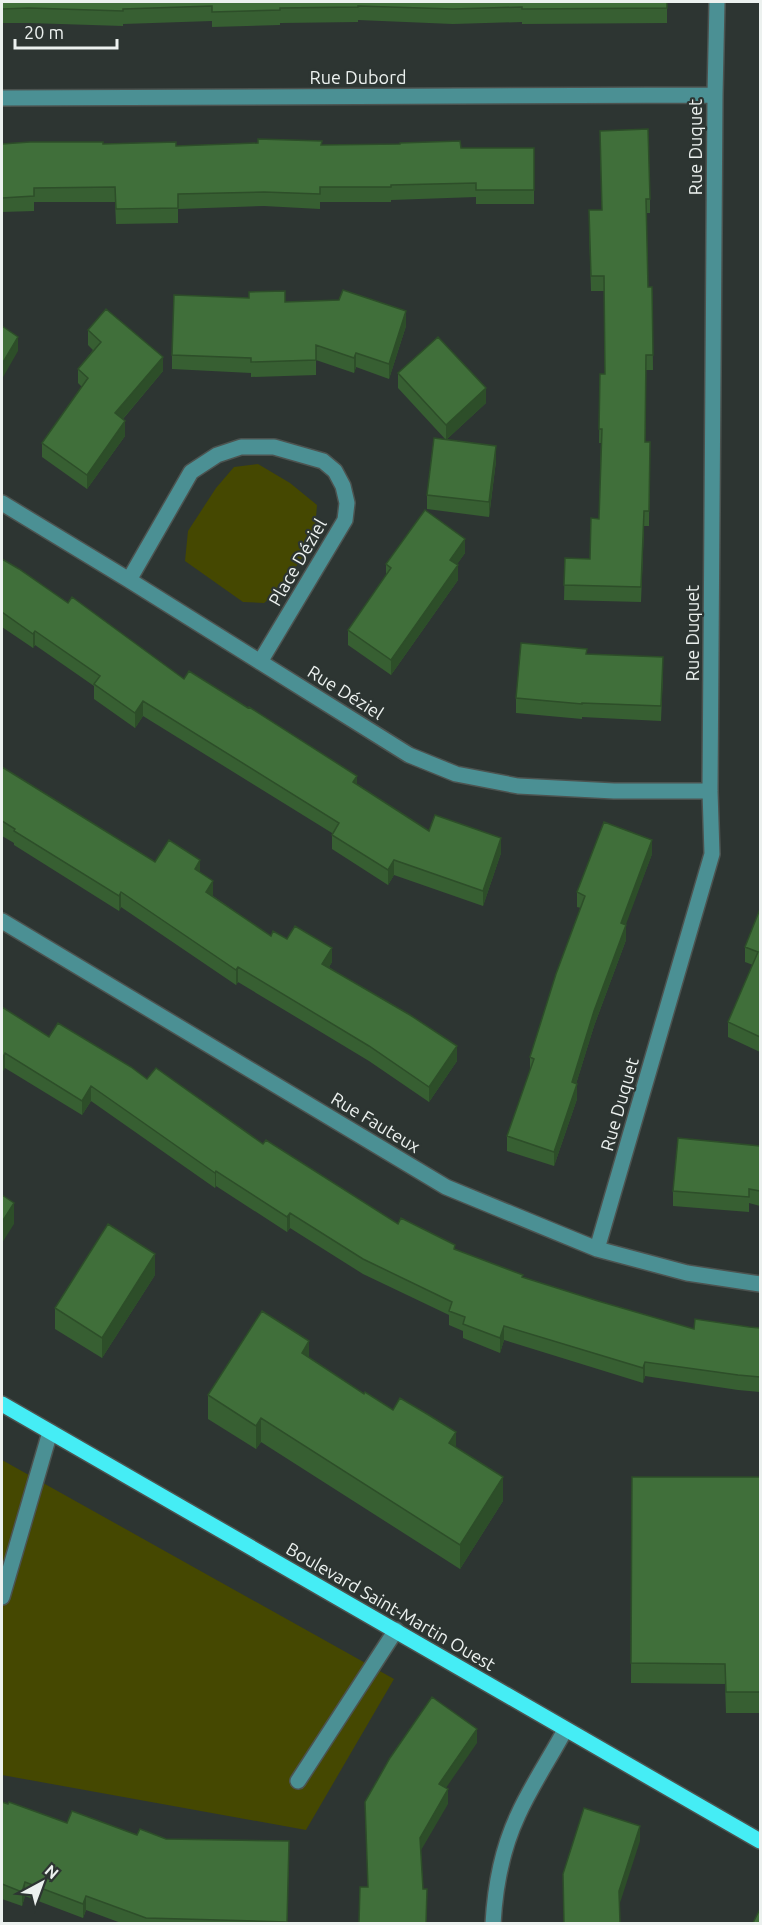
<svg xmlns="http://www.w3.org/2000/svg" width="762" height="1925" viewBox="0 0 762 1925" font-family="Ubuntu,sans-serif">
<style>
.green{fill:#454801}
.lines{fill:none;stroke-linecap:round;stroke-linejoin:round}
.minor-casing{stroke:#4c5350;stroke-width:18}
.major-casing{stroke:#4c5350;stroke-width:18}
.minor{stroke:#4b9094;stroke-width:15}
.major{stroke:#45edf5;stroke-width:15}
.wall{fill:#375f32}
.shaded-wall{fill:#2d4e29}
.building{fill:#406f3a;stroke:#2d4e29;stroke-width:1.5}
.labels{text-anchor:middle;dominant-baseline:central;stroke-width:4.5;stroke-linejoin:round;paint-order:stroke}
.street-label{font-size:18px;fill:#ecf1ef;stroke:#2d3532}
</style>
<rect width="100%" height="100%" fill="#2d3532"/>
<path class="green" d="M258,464l32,19 27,22 -3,35 -33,49 -17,14 -21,-1 -58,-41 3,-30 28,-43 18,-21z
M2,1460l392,219 -88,151 -304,-55z"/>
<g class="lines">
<defs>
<path id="minor" d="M2,98l713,-3
M2,503l127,77 280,175 47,19 62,12 96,5h96
M129,580l62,-108 26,-17 24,-8h33l49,14 12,10 8,15 4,17 -2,17 -85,142
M2,921l444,266 151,62 90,24 73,11
M597,1249l115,-395 -2,-63 5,-696 2,-93
M2,1597l48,-165
M298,1781l98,-151
M493,1924c2,-37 9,-75 25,-109 13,-29 32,-57 47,-85"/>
<path id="major" d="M2,1404l758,437"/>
</defs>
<use href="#minor" class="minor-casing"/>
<use href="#major" class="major-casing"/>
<use href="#minor" class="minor"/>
<use href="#major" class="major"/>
</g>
<path class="wall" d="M2,2h665v21l-145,1v-2l-69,2 -95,-4v2l-78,1v2l-68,2v-6l-89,3v2l-94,-3h-27z
M2,144l174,2 145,-1 140,3h73v56h-58v-7l-85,3v2h-71v7l-56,-3 -86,3v14l-62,1 -1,-22h-81v9l-32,1z
M600,145l50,54v14h-4l2,74h4l1,83h-7l-1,72h5l-1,84h-5l-3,76 -77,-2 1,-42 25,1 9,-40 2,-76h-2l1,-69h5l-1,-83h-13l-2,-66 13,-15z
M285,302l121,24 -17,53 -33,-12 -2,6 -38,-13v15l-65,2v-4l-79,-4v-14z
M88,330l75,41 -40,48 2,17 -38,53 -45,-32v-14l40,-56 -4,-4v-14l15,-19 -5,-5z
M398,373l88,30 -40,37 50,21 -7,56 -62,-8v-14l19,-55 -48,-52z
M465,553l-8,11 1,16 -67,95 -43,-30v-15l38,-54v-12z
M2,559l182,120 173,105 72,47 72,22 -18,53 -89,-31 -6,10 -56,-36v-16l-189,-117 -8,12 -41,-29v-13l-59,-41 -2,3 -31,-21z
M587,654l76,18 -2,49 -79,-4v2l-66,-6v-15z
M2,767l153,95 45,11 13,23 58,40 16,3 45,23 -3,5 128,94 -28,41 -60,-41 -131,-79 -2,3 -115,-78 -2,4 -105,-66v-2l-12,-7z
M652,854l-27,71 1,15 -32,86 -18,58 1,15 -23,67 -47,-15v-15l23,-64v-15l51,-149 -4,-1v-15z
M760,909v143l-32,-15v-15l25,-57 -8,-3v-15z
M2,1007l47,30 98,42 116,65 135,80 57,25 68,28 75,24 96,28 66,-1v64l-22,-2 -93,-14 -2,7 -139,-43 -4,13 -37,-15v-7l-14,-6v-10l-86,-41 -73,-46 -3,4 -71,-46 -1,2 -124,-87 -9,14 -77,-47z
M760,1146v60l-11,-3v9l-76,-6v-15z
M155,1275l-53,83 -47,-29v-21z
M309,1358l55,36 92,54 47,53 -43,68 -199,-127 -5,7 -48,-30v-24z
M632,1477h128v236h-34l-1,-29 -94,-1z
M2,1802l65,21 99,16 123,2 -2,82h-166l-35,-13 -3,8 -58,-22 -3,10 -20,-7z"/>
<path class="shaded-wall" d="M406,311v15l-17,53v-15z
M18,337v14l-16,28v-15z
M356,353v14l-2,6v-15z
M163,357v14l-48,57v-15z
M486,388v15l-40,37v-15z
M125,421v15l-38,53v-14z
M496,446v15l-7,56v-15z
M465,539v14l-15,21v-14z
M458,565v15l-67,95v-15z
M35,631v14l-2,3v-14z
M143,701v15l-8,12v-15z
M357,776v14l-4,-8z
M501,838v15l-18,53v-15z
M652,840v14l-31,84v-15z
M200,860v15l-5,-6z
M394,860v15l-6,10v-15z
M213,881v14l-7,11v-14z
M121,892v15l-2,4v-15z
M626,925v15l-32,86 -22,71v-15l22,-71z
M332,948v14l-10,16v-14z
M238,967v15l-2,3v-15z
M457,1046v15l-28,41v-15z
M5,1053v15l-3,5v-14z
M577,1084v15l-23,67v-14z
M91,1086v15l-9,14v-14z
M216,1171v15l-1,2v-15z
M14,1203v21l-12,19v-21z
M290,1213v15l-3,4v-15z
M155,1254v21l-53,83v-20z
M504,1326v14l-4,13v-15z
M309,1341v24l-7,-12z
M645,1362v14l-2,7v-15z
M261,1418v24l-5,7v-23z
M456,1432v24l-7,-13z
M503,1477v24l-43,68v-24z
M477,1729v14l-38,55v-14z
M448,1789v15l-28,48v-14z
M640,1826v15l-21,65v-15z
M25,1882v14l-3,10v-14z
M86,1896v14l-3,8v-14z"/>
<path class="building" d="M2,2h665v6l-145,1v-2l-69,2 -95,-3v1l-78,1v2l-68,2v-6l-89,3v2l-94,-3 -27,1z
M648,129l2,70h-4l2,88h4l1,68h-7l-1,87h5l-1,69h-5l-3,76 -77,-2 1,-27 25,1 1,-41 8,1 3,-90h-3l1,-55h5l-1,-98h-13l-2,-66h13l-2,-79z
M258,139l64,2 -1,4 79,-1v-1l60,-2 1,7h73v42h-58v-7l-85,2v2h-71v7l-56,-2 -86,2v14l-62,1 -1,-22 -81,1v8l-32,2v-54l28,-2h73v2l73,-2v4l82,-3z
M343,290l63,21 -17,53 -33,-11 -2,5 -38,-13v15l-65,2v-4l-79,-3 2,-60 75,3v-6l36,-1v11l54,-2z
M106,309l57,48 -48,56 10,8 -38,54 -45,-32 46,-65 -10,-9 23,-27 -13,-12z
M2,326l16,11 -16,27z
M438,337l48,51 -40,37 -48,-52z
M434,438l62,8 -7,56 -62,-7z
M425,510l40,29 -15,21 8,5 -67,95 -43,-30 43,-62 -5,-4z
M2,559l17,10 49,34 4,-6 112,82 5,-8 59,37 1,-1 108,69 -4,6 76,49 6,-16 66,23 -18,53 -89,-31 -6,10 -56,-35 7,-12 -196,-122 -8,12 -41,-29 6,-8 -65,-45 -2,3 -31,-22z
M521,643l66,6 -1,5 77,3 -2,49 -79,-3v1l-66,-6z
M2,767l153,95 14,-22 31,20 -5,9 18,12 -7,11 65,44 2,-5 14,8 8,-13 37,22 -10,16 88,51 47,31 -28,41 -60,-41 -131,-79 -2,3 -115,-78 -2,4 -105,-65 1,-2 -13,-8z
M604,822l48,18 -31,83 5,2 -32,86 -22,71 5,2 -23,68 -47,-16 27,-77 -4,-2 26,-83 29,-78 -8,-4z
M760,909v128l-32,-15 30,-70 -13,-5z
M2,1007l47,30 9,-14 73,44 16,12 9,-11 107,76 3,-4 132,84 3,-6 54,27 -1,4 69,26 -1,2 76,24 96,28 1,-10 54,8 11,1v49l-22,-2 -93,-13 -2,6 -139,-42 -4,12 -37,-14 2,-7 -16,-6 3,-9 -89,-43 -73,-46 -3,4 -71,-46 -1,2 -124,-87 -9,15 -77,-48 -3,6z
M678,1138l82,8v45l-11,-2v8l-76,-6z
M2,1195l12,8 -12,19z
M108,1224l47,30 -53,84 -47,-30z
M262,1311l47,30 -7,12 62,41 1,-2 28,18 7,-12 27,16 29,18 -7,11 54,34 -43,68 -199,-127 -5,8 -48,-31z
M632,1477h128v215h-34l-1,-28 -94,-1z
M432,1697l45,32 -38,55 9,5 -28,49 3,51h4l-1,34h-67l1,-36h8l-3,-85 25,-44z
M2,1802l6,2 1,-2 58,21 5,-12 65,24 3,-6 26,10 123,2 -2,81 -141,-4 -60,-22 -3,8 -58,-22 -3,10 -20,-8z
M584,1808l56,18 -21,65 1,32h-56l-1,-49z
M760,1909v14h-7z"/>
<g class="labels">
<g class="street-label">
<text x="358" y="77">Rue Dubord</text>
<text transform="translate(695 147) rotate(-90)">Rue Duquet</text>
<text transform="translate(297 562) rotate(-60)">Place Déziel</text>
<text transform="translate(692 633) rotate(-90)">Rue Duquet</text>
<text transform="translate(346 692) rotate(32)">Rue Déziel</text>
<text transform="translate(619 1104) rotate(-74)">Rue Duquet</text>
<text transform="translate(376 1122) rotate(31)">Rue Fauteux</text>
<text transform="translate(391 1606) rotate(30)">Boulevard Saint-Martin Ouest</text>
</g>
</g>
<rect width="762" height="1925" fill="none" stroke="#ecf1ef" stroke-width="6"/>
<g transform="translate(42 1883) rotate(41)" stroke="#2d3532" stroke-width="4.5" paint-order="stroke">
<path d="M0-4.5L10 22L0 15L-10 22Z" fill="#ecf1ef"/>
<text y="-9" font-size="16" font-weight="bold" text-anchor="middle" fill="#ecf1ef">N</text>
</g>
<path d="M15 39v9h102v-9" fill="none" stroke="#ecf1ef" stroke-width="3"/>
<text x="24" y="39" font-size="18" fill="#ecf1ef" stroke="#2d3532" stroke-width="4.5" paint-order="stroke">20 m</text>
</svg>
